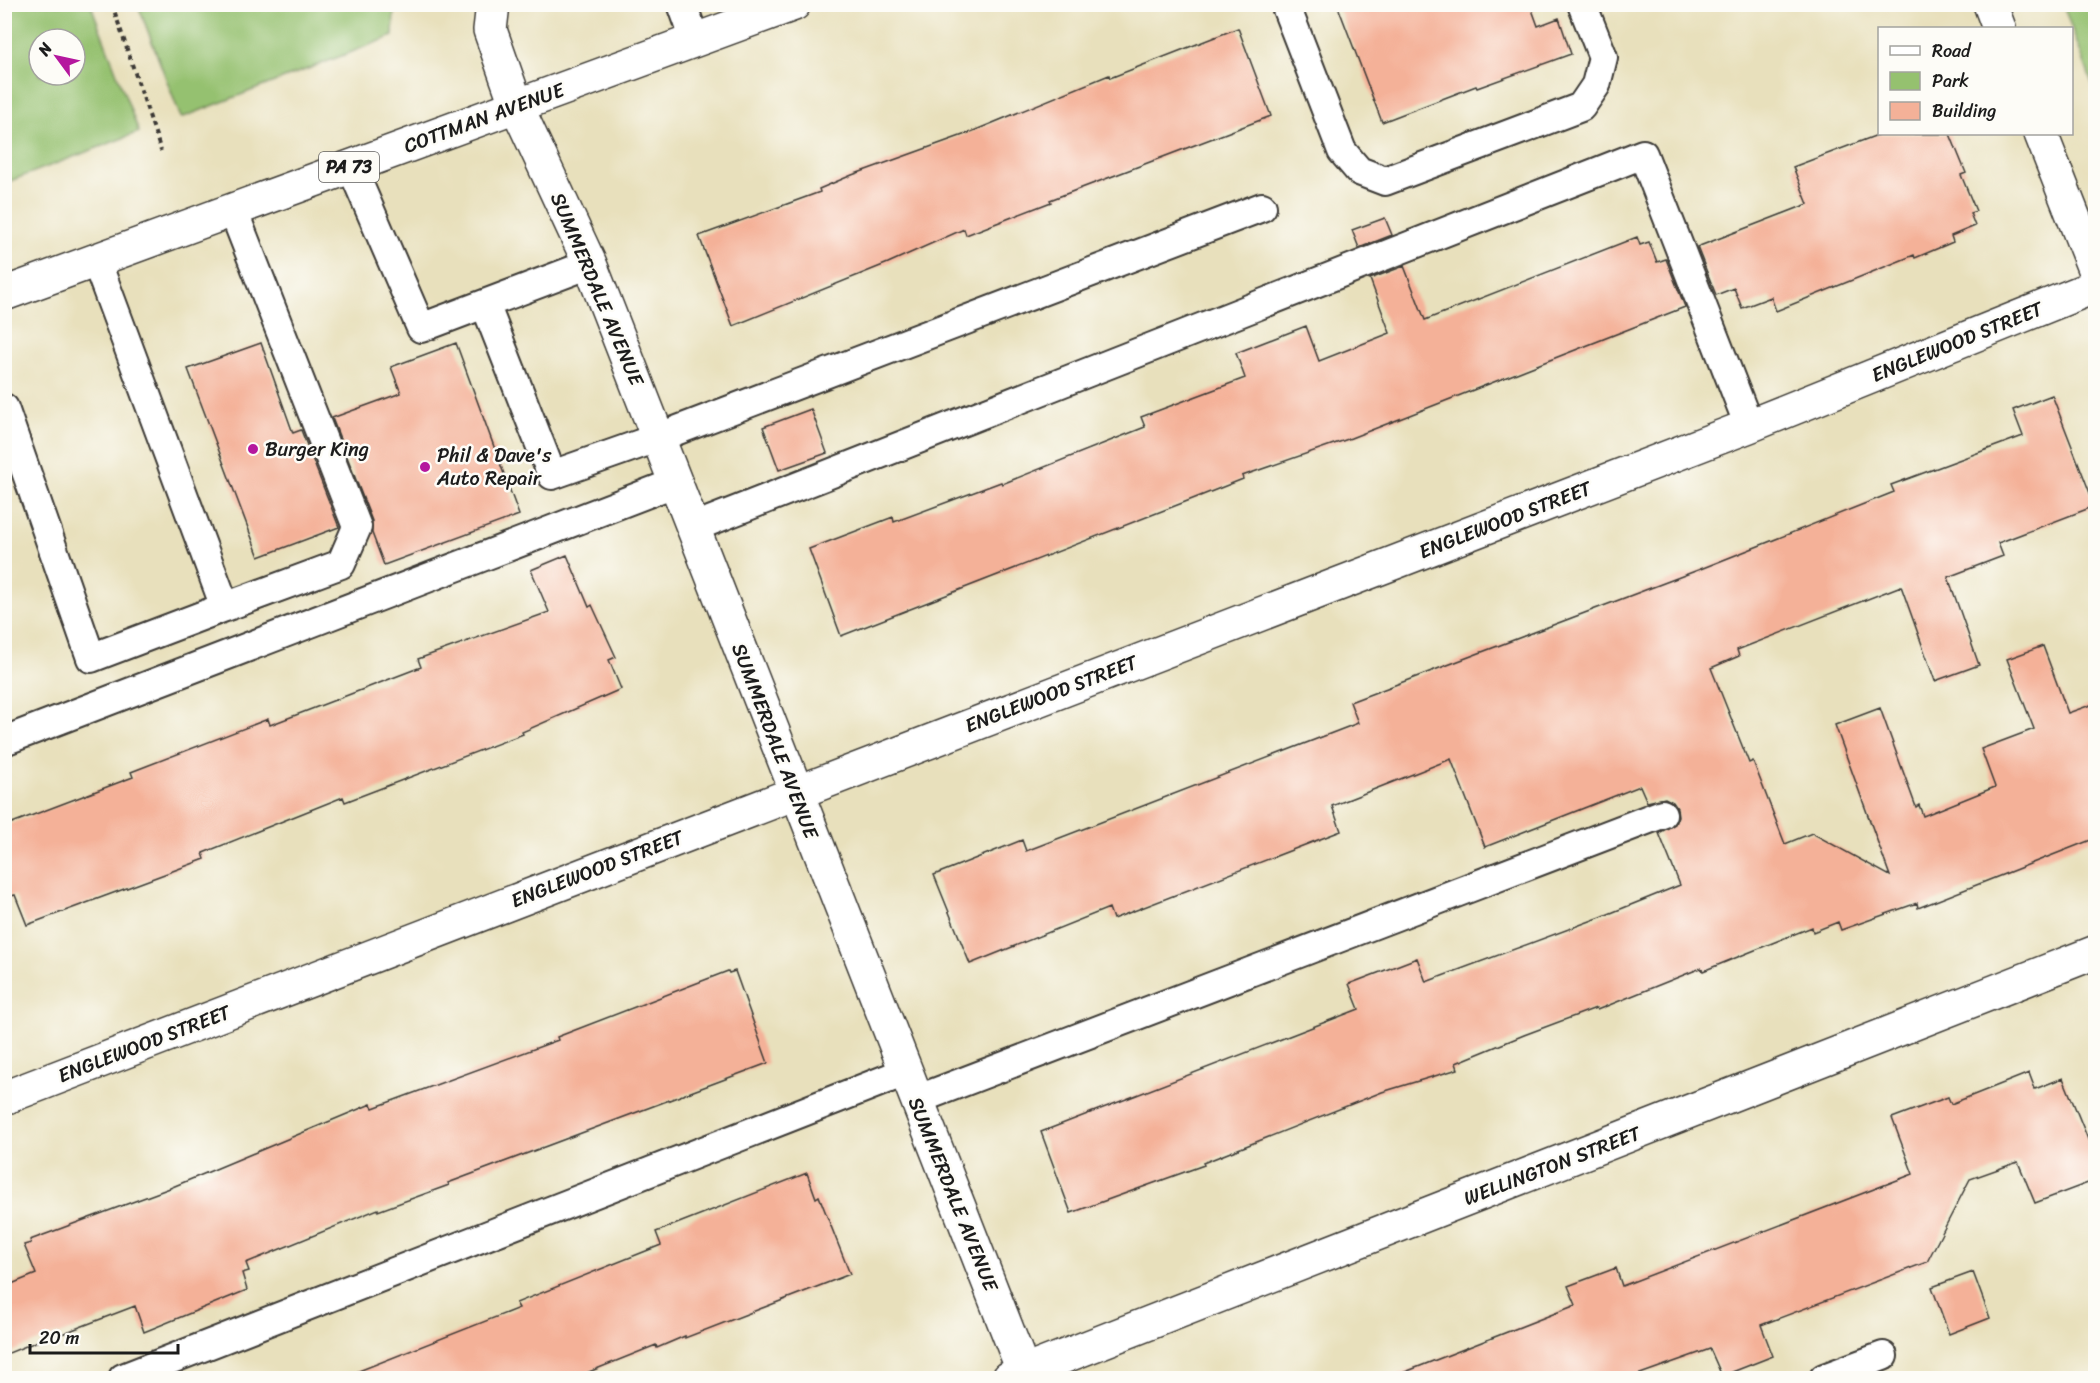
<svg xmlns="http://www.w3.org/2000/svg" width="2100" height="1383" viewBox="0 0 2100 1383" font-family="Sriracha,sans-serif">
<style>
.green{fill:#95c16f;stroke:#586e46;stroke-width:1.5;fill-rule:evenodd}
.building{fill:#f4b198}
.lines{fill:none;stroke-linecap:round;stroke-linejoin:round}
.service-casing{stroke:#3b3934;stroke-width:32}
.minor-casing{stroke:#3b3934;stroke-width:36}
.tertiary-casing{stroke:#3b3934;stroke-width:36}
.primary-casing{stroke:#3b3934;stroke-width:36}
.path{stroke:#3b3934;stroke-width:4;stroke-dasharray:4.5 4.5;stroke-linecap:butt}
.service{stroke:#fff;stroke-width:28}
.minor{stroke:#fff;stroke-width:33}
.tertiary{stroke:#fff;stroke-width:33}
.primary{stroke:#fff;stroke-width:33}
.poi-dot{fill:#b5179e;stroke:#fdfcf7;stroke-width:2}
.labels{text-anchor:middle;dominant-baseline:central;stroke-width:5;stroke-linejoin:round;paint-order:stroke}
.shield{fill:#fdfcf7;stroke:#605f5e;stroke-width:1.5}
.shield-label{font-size:18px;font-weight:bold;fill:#1c1c1c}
.street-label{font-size:20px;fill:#1c1c1c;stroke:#fdfcf7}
.poi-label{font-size:20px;fill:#1c1c1c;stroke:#fdfcf7;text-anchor:start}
</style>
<rect width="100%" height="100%" fill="#fdfcf7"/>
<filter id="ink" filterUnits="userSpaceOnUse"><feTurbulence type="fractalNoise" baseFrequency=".0167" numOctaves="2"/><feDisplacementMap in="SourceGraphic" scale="12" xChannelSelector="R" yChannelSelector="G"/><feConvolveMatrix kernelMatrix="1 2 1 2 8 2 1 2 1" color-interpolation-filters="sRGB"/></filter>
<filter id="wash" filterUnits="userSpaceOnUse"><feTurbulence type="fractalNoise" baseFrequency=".008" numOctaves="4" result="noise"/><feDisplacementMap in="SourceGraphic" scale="24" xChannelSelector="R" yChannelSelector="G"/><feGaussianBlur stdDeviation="1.35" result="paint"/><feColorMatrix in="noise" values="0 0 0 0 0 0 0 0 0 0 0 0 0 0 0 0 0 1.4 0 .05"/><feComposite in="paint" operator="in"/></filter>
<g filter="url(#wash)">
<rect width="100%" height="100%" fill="#e8e0bc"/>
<path class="green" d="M5,4l86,1 48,127 -134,51zM39,39h36v36h-36z
M138,5h256l-1,31 -212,82z
M2063,5h32v86z"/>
<g id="blocks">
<path class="building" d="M1337,4h193l8,22 21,-8 12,36 -94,34 -1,-2 -94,36z
M1238,28l33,88 -221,84 1,2 -85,33 -2,-6 -76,34 -155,63 -34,-90 121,-44 -1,-3 33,-14 114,-41 143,-59 1,3z
M1880,134h70l16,39 -5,2 15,36 -6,2 5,13 -24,10 2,6 -38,16 -1,-3 -138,56 -5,-14 -29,11 -8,-20 -18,7 -19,-48 111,-43 -15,-37z
M1385,218l7,17 -33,13 -7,-18z
M1637,237l3,8 9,-3 8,20 9,-3 19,48 -334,131 -109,38 1,3 -58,23 -344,134 -32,-87 84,-32 1,5 107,-40 1,2 143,-57 -4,-10 104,-39 -9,-25 70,-27 13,35 71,-28 -20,-54 34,-13 21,54z
M261,343l32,90 8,-3 38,97 -80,30 -71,-188z
M456,343l63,172 -135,50 -12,-32v-12l-40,-103 69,-25 -10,-26z
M2052,395l43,111 -97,37 5,13 -55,21 31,88 -44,16 -34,-95 -164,64 2,6 -28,12 38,95 4,-2 32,83 27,-11 78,43 -55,-151 45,-17 36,99 3,-2 4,11 72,-29 -14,-38 53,-20 -27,-70 36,-13 25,67 28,-10v135l-178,70 -1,-5 -76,27 -3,-8 -25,10 -1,-5 -109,44 -2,-3 -104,42 -1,-2 -72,27 -68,28 2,6 -76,23 -179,71 1,2 -133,48 -30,-81 318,-123 -10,-25 68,-26 9,24 175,-65 79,-32 -21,-52 16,-9 3,-8 -1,-8 -4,-6 -8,-4 -18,4 -7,-16 -155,61 -34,-88 -119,47 9,25 -228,88 -4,-11 -139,56 -36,-89 88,-35 4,11 332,-128 -8,-21 348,-132 196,-78 -3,-7 132,-49 -10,-26z
M811,409l16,44 -48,17 -16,-43z
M567,555l22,52 3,-2 24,52 -7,3 12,29 -99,43 1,2 -178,68 -2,-5 -140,56 2,6 -178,66 -12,-30 -11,3v-72l129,-49 -2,-5 137,-53 2,6 151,-58 -3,-8 131,-47 -18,-42z
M728,971l1,2 6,-2 33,92 -320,120 1,2 -71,26v-2l-132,54 3,8 -7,2 5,17 -103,42 -9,-26 -76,29 -1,-2 -54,22v-68l32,-13 -12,-29 7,-2 -1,-3 140,-52 201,-84 2,4 185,-68 -1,-3z
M2029,1073l6,16 28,-11 33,81v21l-61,23 -17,-41 -48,17 -43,83 -166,63 12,31 -51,20 -12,-27 -81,29h-233l-1,-2 181,-71 -8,-19 48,-18 6,18 291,-112 -21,-56 56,-21 3,7z
M807,1173l9,25 3,-2 31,78 -165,64v-2l-28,12 -1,-3 -82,33h-228v-2l173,-68 -3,-5 145,-58 -5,-13z
M1973,1272l17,46 -41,16 -17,-47z"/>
</g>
</g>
<g filter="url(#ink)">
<use href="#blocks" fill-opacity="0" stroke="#3b3934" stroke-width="1.5"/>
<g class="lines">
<defs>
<path id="service" d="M682,4l13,36
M1285,4l57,147 17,20 26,10 196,-74 15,-22 7,-28 -21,-53
M351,166l70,162 169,-64
M485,304l67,171 105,-37 605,-231
M4,408l87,250 134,-51 -129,-347
M692,528l951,-374 106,272
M225,607l116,-43 16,-37 -124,-317
M4,741l670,-258
M916,1100l746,-286
M123,1378l782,-306
M1824,1378l59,-22"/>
<path id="minor" d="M1990,4l9,24
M2041,134l55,140
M4,1098l1745,-672 347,-140
M1009,1378l1087,-426"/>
<path id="tertiary" d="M493,4l-3,26 27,77 73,157 436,1114"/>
<path id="primary" d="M4,294l790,-290"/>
</defs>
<use href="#service" class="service-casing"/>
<use href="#minor" class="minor-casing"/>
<use href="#tertiary" class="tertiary-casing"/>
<use href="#primary" class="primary-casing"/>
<path class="path" d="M112,4l49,147"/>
<use href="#service" class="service"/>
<use href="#minor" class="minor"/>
<use href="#tertiary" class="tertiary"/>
<use href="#primary" class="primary"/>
</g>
</g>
<g class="poi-dot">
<circle cx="253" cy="449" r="6"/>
<circle cx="425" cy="467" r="6"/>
</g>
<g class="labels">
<rect class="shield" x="319" y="152" width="60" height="30" rx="4.5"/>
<g class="shield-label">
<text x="349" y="167">PA 73</text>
</g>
<g class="street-label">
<text transform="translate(484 118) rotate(-20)">COTTMAN AVENUE</text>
<text transform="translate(597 289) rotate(67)">SUMMERDALE AVENUE</text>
<text transform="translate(1957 342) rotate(-22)">ENGLEWOOD STREET</text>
<text transform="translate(1505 520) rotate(-21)">ENGLEWOOD STREET</text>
<text transform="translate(1051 694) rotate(-21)">ENGLEWOOD STREET</text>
<text transform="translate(775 741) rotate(69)">SUMMERDALE AVENUE</text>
<text transform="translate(597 869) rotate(-21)">ENGLEWOOD STREET</text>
<text transform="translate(144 1044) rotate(-21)">ENGLEWOOD STREET</text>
<text transform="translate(1552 1166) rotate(-21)">WELLINGTON STREET</text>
<text transform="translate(953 1194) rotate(68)">SUMMERDALE AVENUE</text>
</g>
<g class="poi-label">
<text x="265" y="449">Burger King</text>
<text x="437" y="455">Phil &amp; Dave's<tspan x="437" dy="23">Auto Repair</tspan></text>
</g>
</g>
<rect width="2100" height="1383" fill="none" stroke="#fdfcf7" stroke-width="24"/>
<rect x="1878" y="27" width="195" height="108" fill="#fdfcf7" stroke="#a3a29f" stroke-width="1.5"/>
<rect x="1890" y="46" width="30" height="9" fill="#ffffff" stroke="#a3a29f" stroke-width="1.5"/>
<text x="1932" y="57" font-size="18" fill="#1c1c1c">Road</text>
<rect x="1890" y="72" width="30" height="18" fill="#95c16f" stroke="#a3a29f" stroke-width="1.5"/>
<text x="1932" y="87" font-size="18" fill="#1c1c1c">Park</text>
<rect x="1890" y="102" width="30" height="18" fill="#f4b198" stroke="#a3a29f" stroke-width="1.5"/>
<text x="1932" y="117" font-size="18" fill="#1c1c1c">Building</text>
<g transform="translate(57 57) rotate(303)"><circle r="28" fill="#fdfcf7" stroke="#a3a29f" stroke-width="1.5"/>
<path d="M0-4.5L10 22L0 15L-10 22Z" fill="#b5179e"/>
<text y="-9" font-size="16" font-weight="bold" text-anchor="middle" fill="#1c1c1c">N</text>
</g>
<path d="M30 1344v9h148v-9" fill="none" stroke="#1c1c1c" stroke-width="3"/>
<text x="39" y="1344" font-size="18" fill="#1c1c1c" stroke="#fdfcf7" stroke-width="4.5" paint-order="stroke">20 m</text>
</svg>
